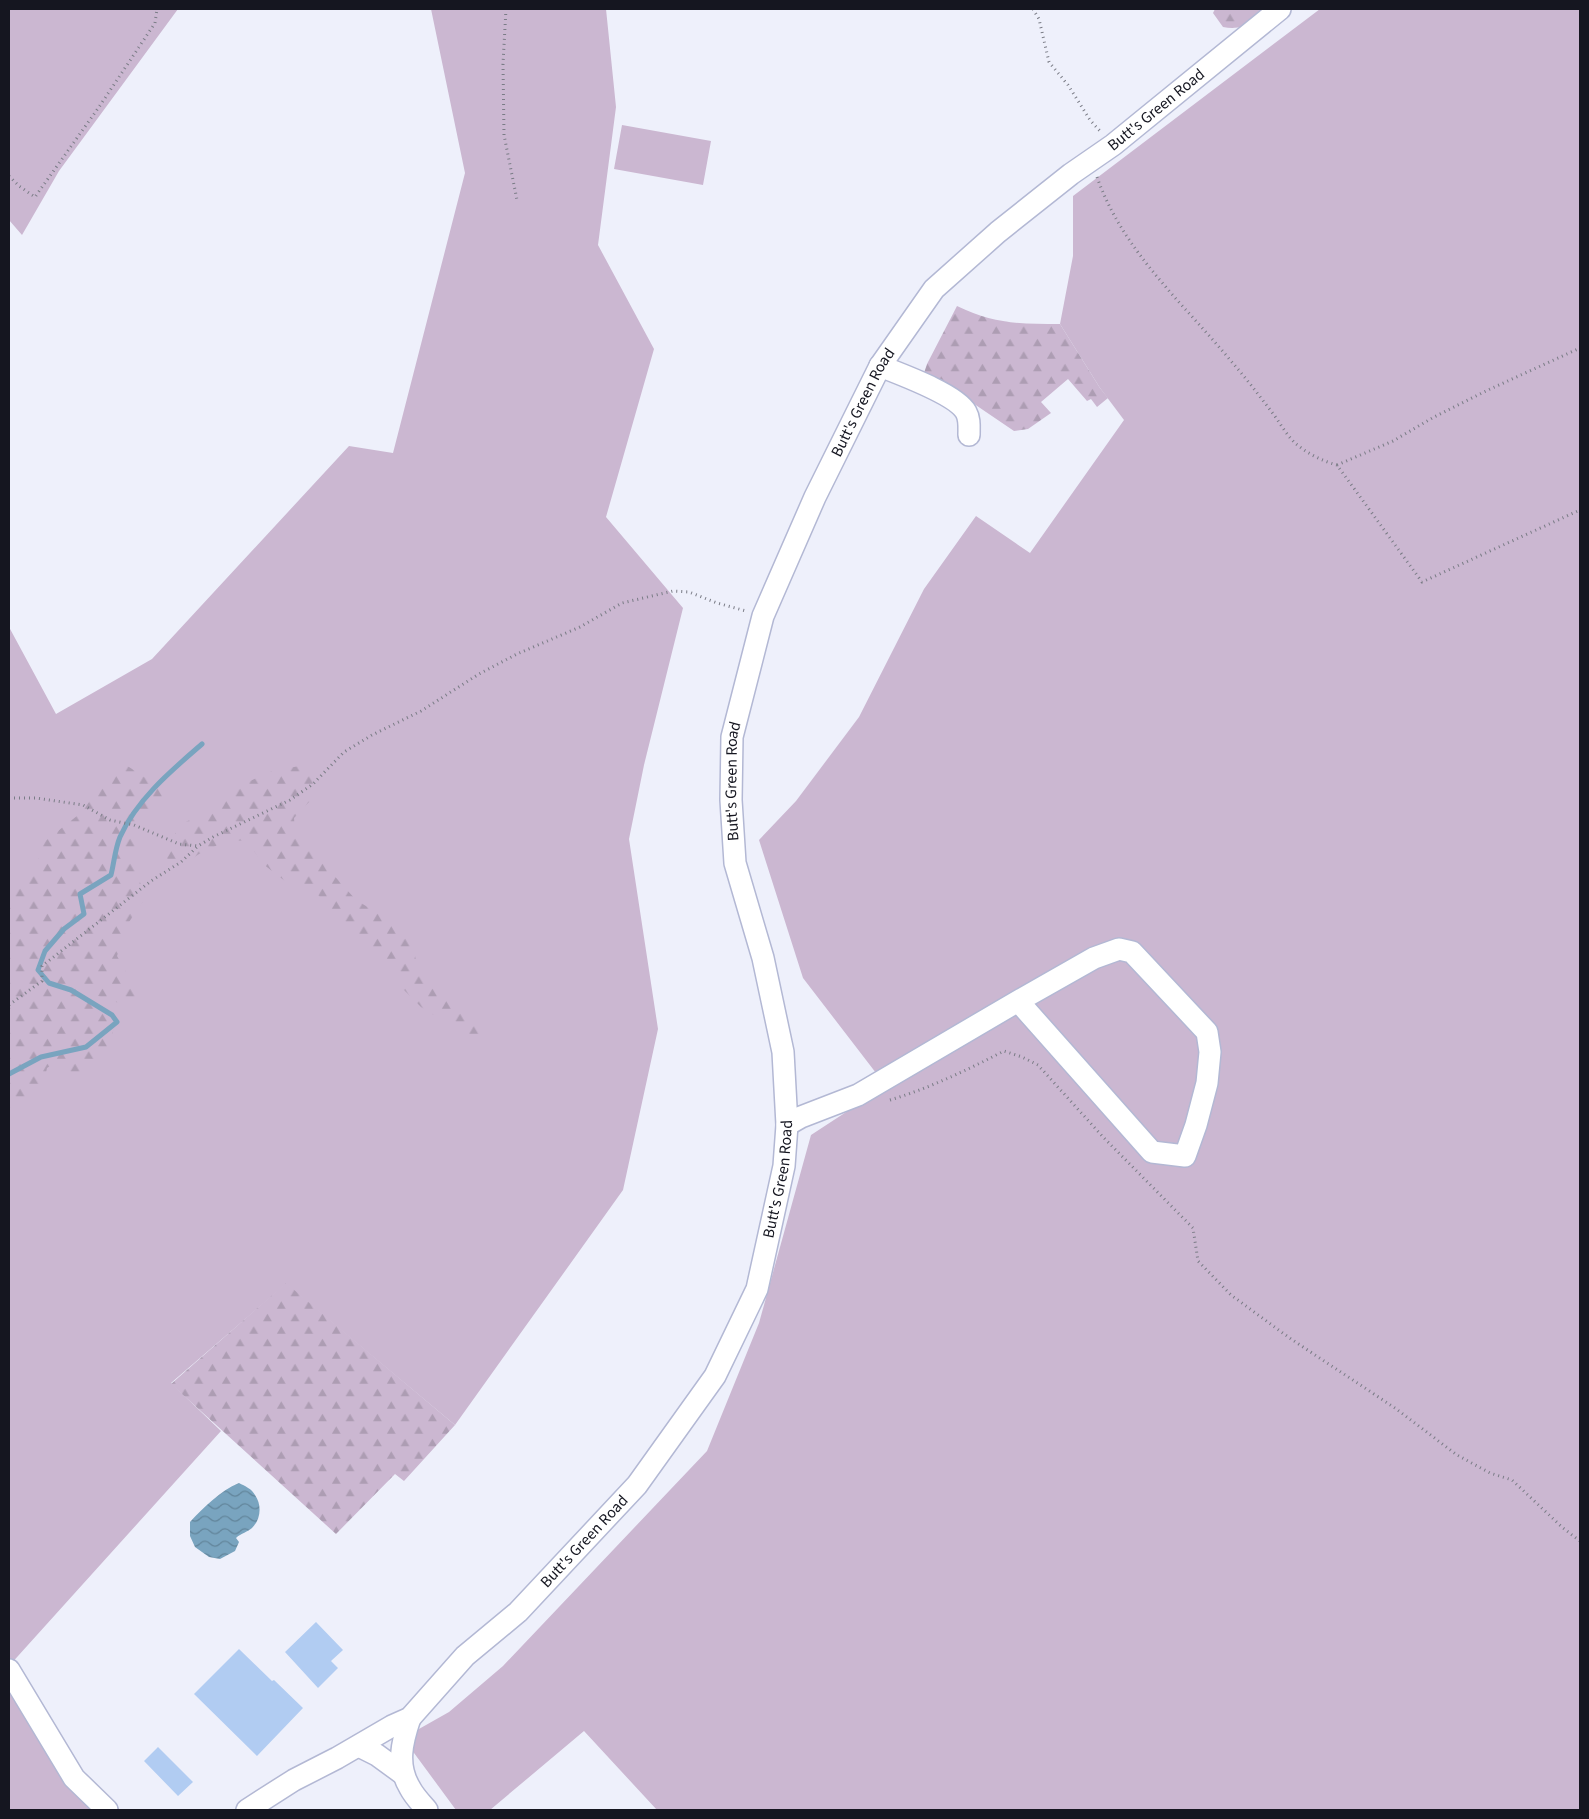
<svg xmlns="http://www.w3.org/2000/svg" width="1589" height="1819" viewBox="0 0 1589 1819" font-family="'Source Sans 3',sans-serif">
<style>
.grass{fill:#cbb7d1}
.forest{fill:url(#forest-firs)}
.water{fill:url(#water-waves)}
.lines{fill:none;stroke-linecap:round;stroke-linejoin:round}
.stream{stroke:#79a4bf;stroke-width:5}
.building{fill:#b1ccf2}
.minor-casing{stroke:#b3b8d4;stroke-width:24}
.path{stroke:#7a7c86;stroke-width:3;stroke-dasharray:1 4;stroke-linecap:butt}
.minor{stroke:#fff;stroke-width:21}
.labels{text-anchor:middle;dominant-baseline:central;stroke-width:4;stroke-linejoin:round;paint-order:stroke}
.street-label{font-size:16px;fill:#151620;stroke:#eef0fb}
</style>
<defs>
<pattern id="forest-firs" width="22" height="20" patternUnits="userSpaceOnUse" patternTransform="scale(1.25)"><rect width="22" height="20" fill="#cbb7d1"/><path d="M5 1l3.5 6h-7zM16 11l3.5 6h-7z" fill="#ad9db3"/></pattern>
<pattern id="water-waves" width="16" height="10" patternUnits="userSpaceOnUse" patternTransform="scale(1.25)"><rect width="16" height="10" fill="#79a4bf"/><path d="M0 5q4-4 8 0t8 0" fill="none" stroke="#62859b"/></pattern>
</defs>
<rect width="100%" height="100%" fill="#eef0fb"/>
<path class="grass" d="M9,9h169l-119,162 -37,64 -13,-15z
M431,9h175l10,98 -18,138 56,104 -48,168 77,91 -39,157 -15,74 29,190 -35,161 -168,235 -169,-141 -115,99 50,48 -212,235v-1039l47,87 96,-55 197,-213 44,7 72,-280z
M1320,9h260v1801h-923l-73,-79 -94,79h-34l-53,-72 46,-26 54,-46 204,-215 52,-128 52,-188 75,-49 -83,-108 -44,-138 37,-39 63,-84 65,-128 52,-73 54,37 94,-133 -24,-32 -40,-64 13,-68v-60z
M622,125l89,16 -8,44 -89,-16z
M9,1683l51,94 38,33h-89z"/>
<path class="forest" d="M1215,9h59c-16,12 -30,22 -51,18l-10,-14z
M957,306c37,18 63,18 103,18l40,64 8,10 -11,9 -6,-8 -4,2 -19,-22 -27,23 10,11 -23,16 -14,2 -56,-38 -35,-17 4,-12z
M117,762l12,5 38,25 -30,32 -4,41 13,32 -17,25 -12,34 20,35v18l-42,-14 19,33 -11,35 -32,13 -12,-16 -12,8 -5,23 -22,9 -11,9v-212l23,-21 12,-34 38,-30z
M305,765l7,2 14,17 -32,34 1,14 61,68 38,23 18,18 5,24 14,20 35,24 12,16 4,10 -14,6 -18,-16 -29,-18 -22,-22 -22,-28 -59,-62 -24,-7 -31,-24 -16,-23 -19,-1 -29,14 -22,15 -12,-13 14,-31 28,-13 21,-20 22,-11 22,-10z
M286,1283l169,142 -51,56 -9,-7 -59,60 -165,-150z"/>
<path class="water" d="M239,1483c6,3 13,6 16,12 7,10 6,24 -3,33 -4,4 -11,5 -16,10l3,4 -4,9 -15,8 -11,-2 -14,-10 -5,-11v-14c14,-15 30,-31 49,-39z"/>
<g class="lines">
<path class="stream" d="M9,1074l32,-17 45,-10 31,-25 -5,-7 -41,-25 -22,-7 -11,-13 7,-19 19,-22 20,-15 -4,-20 31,-19c3,-12 4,-26 9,-38 17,-38 52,-67 82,-93"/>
</g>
<path class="building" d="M316,1622l27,28 -12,11 7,7 -20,20 -33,-36z
M239,1649l33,32 2,-1 29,28 -46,48 -63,-62z
M158,1747l35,35 -15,14 -34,-35z"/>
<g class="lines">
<defs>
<g id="minor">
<path d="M880,366c20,8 76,28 86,46 4,7 3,15 3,23"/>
<path d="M787,1125l14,-8 57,-22 155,-91 81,-46 25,-9 13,3 75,80 3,20 -3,31 -11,42 -11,31 -33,-4 -134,-151"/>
<path d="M9,1670l65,108 33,32"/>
<path d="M410,1718c-8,24 -14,47 0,70 4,8 11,15 17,22"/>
<path d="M359,1746l18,9 26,19"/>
<path id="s1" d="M247,1810l47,-30 43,-22 55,-32 18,-8 55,-62 53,-44 119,-127 78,-109 42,-87 27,-123 3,-41 -4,-73 -20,-94 -28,-95 -4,-63 1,-63 31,-121 52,-119 65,-131 54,-77 64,-57 73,-58 42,-29 167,-136"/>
</g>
</defs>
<use href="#minor" class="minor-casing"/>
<path class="path" d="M506,9l-3,55 1,71 13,65
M1033,9l6,10 10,43 19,23 22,35 10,11
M9,176l10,10 16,11 64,-90 56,-84 2,-14
M1097,177c26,74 85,125 134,184 14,16 27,33 40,50 8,10 14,22 23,31 12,11 28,19 43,23l85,117 158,-72
M1337,465l56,-24 41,-24 54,-27 92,-42
M9,798h27l47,7 27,15 24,5 45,19 19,2
M9,1005l33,-24v-15l109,-85 30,-19 17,-16 15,-9 77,-37 23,-16 31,-32 28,-17 49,-24 58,-37 38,-20 63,-27 42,-24 51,-12 16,1 28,11 29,8
M890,1100c40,-12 77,-30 114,-49l18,6 16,8 66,73 89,90 5,33 33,34 60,44 104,69 62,47 33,18 22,7 51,48 17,13"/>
<use href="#minor" class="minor"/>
</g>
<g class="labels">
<g class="street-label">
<text stroke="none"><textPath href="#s1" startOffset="2086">Butt's Green Road</textPath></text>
<text stroke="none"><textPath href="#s1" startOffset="1666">Butt's Green Road</textPath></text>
<text stroke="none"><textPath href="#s1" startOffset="1261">Butt's Green Road</textPath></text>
<text stroke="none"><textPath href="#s1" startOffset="856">Butt's Green Road</textPath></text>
<text stroke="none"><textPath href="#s1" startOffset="436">Butt's Green Road</textPath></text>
</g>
</g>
<rect width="1589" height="1819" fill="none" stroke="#151620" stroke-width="20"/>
</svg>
